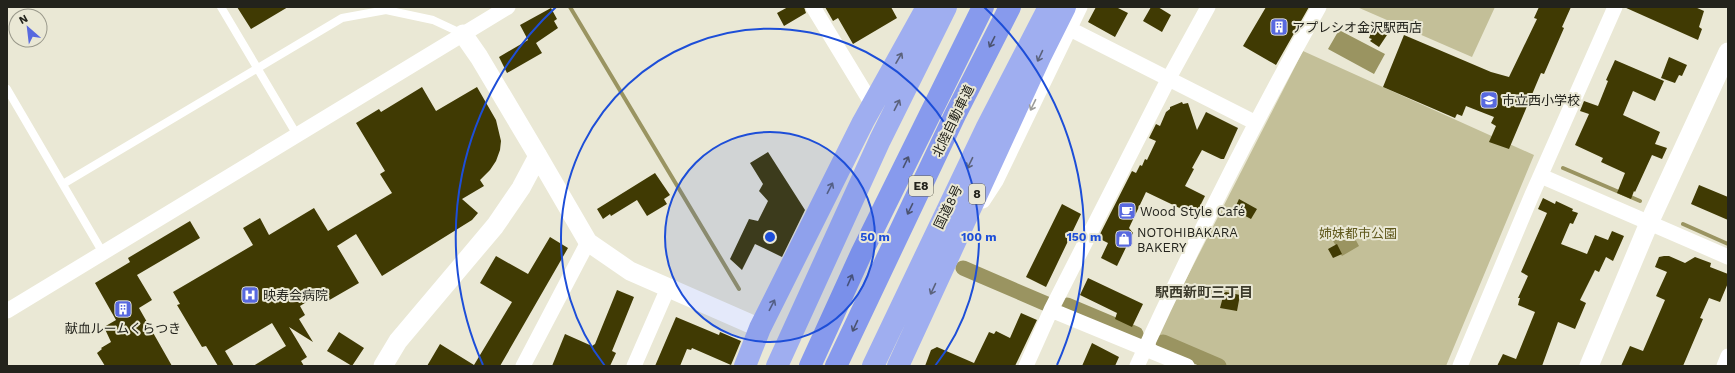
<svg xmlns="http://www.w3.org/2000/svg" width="1735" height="373" viewBox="0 0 1735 373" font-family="'Work Sans','Noto Sans JP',sans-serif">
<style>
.green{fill:#c3bf98}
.water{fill:#9a9461}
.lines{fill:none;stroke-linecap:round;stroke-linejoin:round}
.stream{stroke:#9a9461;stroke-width:4}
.canal{stroke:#9a9461;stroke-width:15}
.building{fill:#403a03}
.service{stroke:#fff;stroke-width:8}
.minor{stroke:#fff;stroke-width:15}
.tertiary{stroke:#fff;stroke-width:19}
.trunk{stroke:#9faef0;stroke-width:22}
.motorway{stroke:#879aed;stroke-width:22}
.oneway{stroke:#4b5370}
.oneway2{stroke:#5b627b}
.oneway3{stroke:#9c9c99}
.ring{fill:none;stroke:#1d4ed8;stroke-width:2}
.labels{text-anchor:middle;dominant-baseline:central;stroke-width:4;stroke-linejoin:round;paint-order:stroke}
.shield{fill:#eae8d5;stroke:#5f5e54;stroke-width:1}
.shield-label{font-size:12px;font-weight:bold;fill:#23231c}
.poi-label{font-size:13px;fill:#23231c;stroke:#eae8d5;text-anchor:start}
.street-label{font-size:13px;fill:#23231c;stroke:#eae8d5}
.park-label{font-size:13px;fill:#60591d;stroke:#eae8d5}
.neighbourhood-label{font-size:14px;font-weight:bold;fill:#3d3b2c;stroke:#eae8d5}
.centre{fill:#1d4ed8;stroke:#eae8d5;stroke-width:2}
.ring-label{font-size:12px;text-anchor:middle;font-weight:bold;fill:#1d4ed8;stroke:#eae8d5;stroke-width:4;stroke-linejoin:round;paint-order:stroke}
</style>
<rect width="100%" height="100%" fill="#eae8d5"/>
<path class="green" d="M1357,7h138l-23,50z
M1303,51l231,104 -88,211h-218l-71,-30z"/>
<path class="water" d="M1339,30l46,24 -11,20 -46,-25z
M1351,231l8,15 -17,10 -9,-15z"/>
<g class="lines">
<path class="stream" d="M570,7l169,282
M1563,168l77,33
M1683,224l45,20"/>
<path class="canal" d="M963,268l86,37
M1067,305l69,29
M1163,342l56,24"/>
</g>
<path class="building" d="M237,7h51l-37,22z
M788,7h16l2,6 -22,13 -7,-13z
M825,7h66l6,11 -44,26 -15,-26 -5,3z
M1096,7h20l12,6 -13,24 -27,-15z
M1151,7h7l13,8 -9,17 -19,-11z
M1266,7h43l-33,58 -33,-19z
M1539,7h32l-9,20 2,1 -20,46 -3,-1 -32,76 -20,-7 7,-16 -5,-3 3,-6 -28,-11 -4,10 -5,-2 -2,4 -72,-31 21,-52 87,37 18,5 28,-58 -3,-1z
M1624,7h71l9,4 -5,16 3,2 -4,11z
M551,8l6,11 -3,2 4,7 -22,15 6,10 -35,20 -8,-16 29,-17 -8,-15z
M1373,28l14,7 -8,12 -9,-6 2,-2 -3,-1z
M1669,57l18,8 -5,11 -3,-1 -4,8 -14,-5z
M1615,60l49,21 -9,20 -22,-10 -10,24 37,17 -5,12 12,4 -5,11 -10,-4 -17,37 -1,-1 -3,8 -14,-6 8,-20 -24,-11 2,-4 -28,-13 14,-31 -9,-3 4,-10 14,5 10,-25 -2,-1z
M422,87l14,24 41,-24 19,33 5,21 -1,9 -4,11 -6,9 -10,10 4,6 -22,13 16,14 -6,7 -90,56 -26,-42 -19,12 22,37 -33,19 -5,-9 -21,13 5,9 -6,4 14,23 -24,-15 18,30 -6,4 3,5h-51l33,-20 -14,-23 -47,28 9,15h-16l-12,-20 -4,1 -25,-42 3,-1 -7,-12 80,-47 -10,-17 17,-10 9,17 45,-27 14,23 64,-38 -12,-19 5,-3 -29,-48 23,-14 2,3z
M1182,102l1,2 5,-1 9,27 9,-18 32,16 -14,31h-3l-19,-9 -10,18 2,1 -9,17 20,10 -8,16 -6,-2 -1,3 -44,-21 -17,36 4,5 -16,33 -16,-8 7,-15 -10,-5 34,-67 4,2 4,-8 2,1 3,-7 2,1 9,-19 -7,-3 7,-14 4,2 6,-14 4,-3v-2z
M768,152l37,58 -23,47 -27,-13 -13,26 -12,-11 19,-40 9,2 10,-20 -9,-10 4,-7 -13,-21z
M655,173l15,22 -6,4 3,5 -20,12 -10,-16 -26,16 -1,-2 -7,5 -6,-10z
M1699,185l29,12v23l-37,-16z
M1543,198l12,6 1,-3 17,8 -1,2 6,2 -5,11 -3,-1 -9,21 26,10 8,-19 13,5 4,-9 12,5 -11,25 -7,-4 -7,15 -4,-2 -15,30 6,3 -11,26 -17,-7 -16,44h-45l6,-12 13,5 19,-47 -17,-7 2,-7h-2l10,-22 -7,-4 26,-59 -9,-4z
M1239,199l18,10 -6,10 -17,-9z
M1062,204l19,10 -35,73 -20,-10z
M190,221l10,17 -63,37 15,25 -13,8 33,58h-67l-8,-13 5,-4 -1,-1 10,-6 -7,-15 12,-7 -21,-37 35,-21 -2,-4z
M550,237l18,11 -68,118h-73l13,-22 34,21 38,-63 -32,-19 16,-27 32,18z
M1337,244l5,10 -9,4 -5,-9z
M1664,256h5l16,7 10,-6 16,6 -1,4 18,7v9l-8,19 -11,-4 -9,20 3,1 -20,47h-62l9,-20 13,5 22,-51 -9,-4 11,-24 -12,-5 4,-10z
M1088,278l55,26 -11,23 -17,-8 2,-6 -37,-18z
M617,290l17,7 -22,54 4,2 -6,13h-58l13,-32 27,12 3,-2z
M1226,292l14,3 -3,16 -17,-3 4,-15z
M1021,313l16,7 -22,46h-90l6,-16 6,-3 37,16 15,-31 5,2 2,-3 14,7z
M676,317l43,18 1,-3 21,9 -10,24 -39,-17 -1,2 -4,-1 -7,17h-25z
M339,332l25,16 -12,18 -25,-15z
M1092,343l27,14 -4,9h-33z"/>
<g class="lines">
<path class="service" d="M221,7l76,128
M7,89l96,164
M63,184l279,-166 44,-8 47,10 30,14"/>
<path class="minor" d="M813,7l59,97
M1070,29l186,94
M1541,176l187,81
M983,201l13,-20 84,-174
M1051,310l136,56
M7,311l501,-304
M523,366l65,-124
M634,366l34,-78
M1026,366l25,-56 118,-232 39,-71
M1137,366c56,-122 116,-242 182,-359
M1460,366l71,-169 84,-190
M1724,366l4,-10"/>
<path class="tertiary" d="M463,34l16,23 59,99 50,86 42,29 130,57
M383,366l15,-25 97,-115 26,-38 17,-32
M1589,366l60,-143 79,-171"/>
<path class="trunk" d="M745,366l15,-38 103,-206 64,-115
M777,366l103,-226 66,-133
M873,366l114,-239 62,-120
M898,366l143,-311 24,-48"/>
<path class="motorway" d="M810,366l52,-114 121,-245
M836,366l119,-251 55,-108"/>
</g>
<defs><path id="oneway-shaft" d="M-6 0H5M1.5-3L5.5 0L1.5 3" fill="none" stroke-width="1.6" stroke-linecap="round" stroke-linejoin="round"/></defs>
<g class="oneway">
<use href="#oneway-shaft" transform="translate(992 42) rotate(117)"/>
<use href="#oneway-shaft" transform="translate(906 162) rotate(-64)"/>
<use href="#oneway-shaft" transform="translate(910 209) rotate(116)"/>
<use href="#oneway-shaft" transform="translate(850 280) rotate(-66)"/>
<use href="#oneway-shaft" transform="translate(855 326) rotate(115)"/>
</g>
<g class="oneway2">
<use href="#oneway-shaft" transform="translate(1040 56) rotate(115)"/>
<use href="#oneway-shaft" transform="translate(899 58) rotate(-60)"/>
<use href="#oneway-shaft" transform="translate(897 105) rotate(-63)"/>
<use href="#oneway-shaft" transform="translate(970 163) rotate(116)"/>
<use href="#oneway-shaft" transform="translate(830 188) rotate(-63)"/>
<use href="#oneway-shaft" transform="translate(933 289) rotate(115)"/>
<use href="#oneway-shaft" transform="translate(772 305) rotate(-63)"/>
</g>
<use class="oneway3" href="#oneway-shaft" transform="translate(1033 105) rotate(116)"/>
<circle cx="770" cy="237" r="105" fill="#1d4ed8" fill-opacity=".12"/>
<g class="ring">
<circle cx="770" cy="237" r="105"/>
<path d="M605 366A209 209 0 1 1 935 366"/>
<path d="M483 365A314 314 0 0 1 556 7M984 7A314 314 0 0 1 1057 365"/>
</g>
<defs>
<symbol id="building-square" viewBox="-11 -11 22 22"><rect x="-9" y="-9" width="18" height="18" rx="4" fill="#5869df" stroke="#eae8d5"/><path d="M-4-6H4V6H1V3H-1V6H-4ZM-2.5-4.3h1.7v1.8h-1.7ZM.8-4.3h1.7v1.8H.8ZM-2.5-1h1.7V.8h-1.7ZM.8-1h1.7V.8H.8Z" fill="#fff"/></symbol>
<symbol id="school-square" viewBox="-11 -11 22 22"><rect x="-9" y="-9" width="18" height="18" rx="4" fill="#5869df" stroke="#eae8d5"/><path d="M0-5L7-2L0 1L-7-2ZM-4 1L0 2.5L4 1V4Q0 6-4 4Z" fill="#fff"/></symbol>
<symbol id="cafe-square" viewBox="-11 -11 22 22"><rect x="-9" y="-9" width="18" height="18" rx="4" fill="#5869df" stroke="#eae8d5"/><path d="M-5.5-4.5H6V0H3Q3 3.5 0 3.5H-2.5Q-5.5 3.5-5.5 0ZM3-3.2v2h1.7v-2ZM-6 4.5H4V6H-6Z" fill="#fff"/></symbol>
<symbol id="shop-square" viewBox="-11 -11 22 22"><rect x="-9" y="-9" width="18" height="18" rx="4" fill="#5869df" stroke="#eae8d5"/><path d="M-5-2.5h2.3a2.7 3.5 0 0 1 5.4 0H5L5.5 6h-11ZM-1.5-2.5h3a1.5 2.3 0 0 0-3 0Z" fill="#fff"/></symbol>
<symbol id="hospital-square" viewBox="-11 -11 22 22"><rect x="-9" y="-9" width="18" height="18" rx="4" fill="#5869df" stroke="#eae8d5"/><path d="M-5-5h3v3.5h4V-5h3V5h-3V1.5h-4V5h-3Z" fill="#fff"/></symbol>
</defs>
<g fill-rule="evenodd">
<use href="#building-square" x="1269" y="17" width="20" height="20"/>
<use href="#school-square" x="1479" y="90" width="20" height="20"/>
<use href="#cafe-square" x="1117" y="201" width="20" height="20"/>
<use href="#shop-square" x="1114" y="229" width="20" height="20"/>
<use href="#hospital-square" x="240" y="285" width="20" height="20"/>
<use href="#building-square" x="113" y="299" width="20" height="20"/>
</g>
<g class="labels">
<g class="shield">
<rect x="909" y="176" width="24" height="20" rx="3"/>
<rect x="969" y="184" width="16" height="20" rx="3"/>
</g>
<g class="shield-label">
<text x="921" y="186">E8</text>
<text x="977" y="194">8</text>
</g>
<g class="poi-label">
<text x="1292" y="27">アプレシオ金沢駅西店</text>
<text x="1502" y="100">市立西小学校</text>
<text x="1140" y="211">Wood Style Café</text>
<text x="1137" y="232">NOTOHIBAKARA<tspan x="1137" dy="15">BAKERY</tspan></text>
<text x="263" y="295">映寿会病院</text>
<text x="123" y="328" text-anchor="middle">献血ルームくらつき</text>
</g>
<g class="street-label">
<text transform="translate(953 121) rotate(-64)">北陸自動車道</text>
<text transform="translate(948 207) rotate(-64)">国道8号</text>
</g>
<g class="park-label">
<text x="1358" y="233">姉妹都市公園</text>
</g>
<g class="neighbourhood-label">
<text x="1204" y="292">駅西新町三丁目</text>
</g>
</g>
<circle cx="770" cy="237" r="6" class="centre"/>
<g class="ring-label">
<text x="875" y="241">50 m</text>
<text x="979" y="241">100 m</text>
<text x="1084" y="241">150 m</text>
</g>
<rect width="1735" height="373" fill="none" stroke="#23231c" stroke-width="16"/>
<g transform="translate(28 28) rotate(332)"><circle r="19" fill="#eae8d5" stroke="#9a998b"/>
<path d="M0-3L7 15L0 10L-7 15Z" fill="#5869df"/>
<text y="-6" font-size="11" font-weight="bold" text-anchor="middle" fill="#23231c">N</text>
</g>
</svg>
